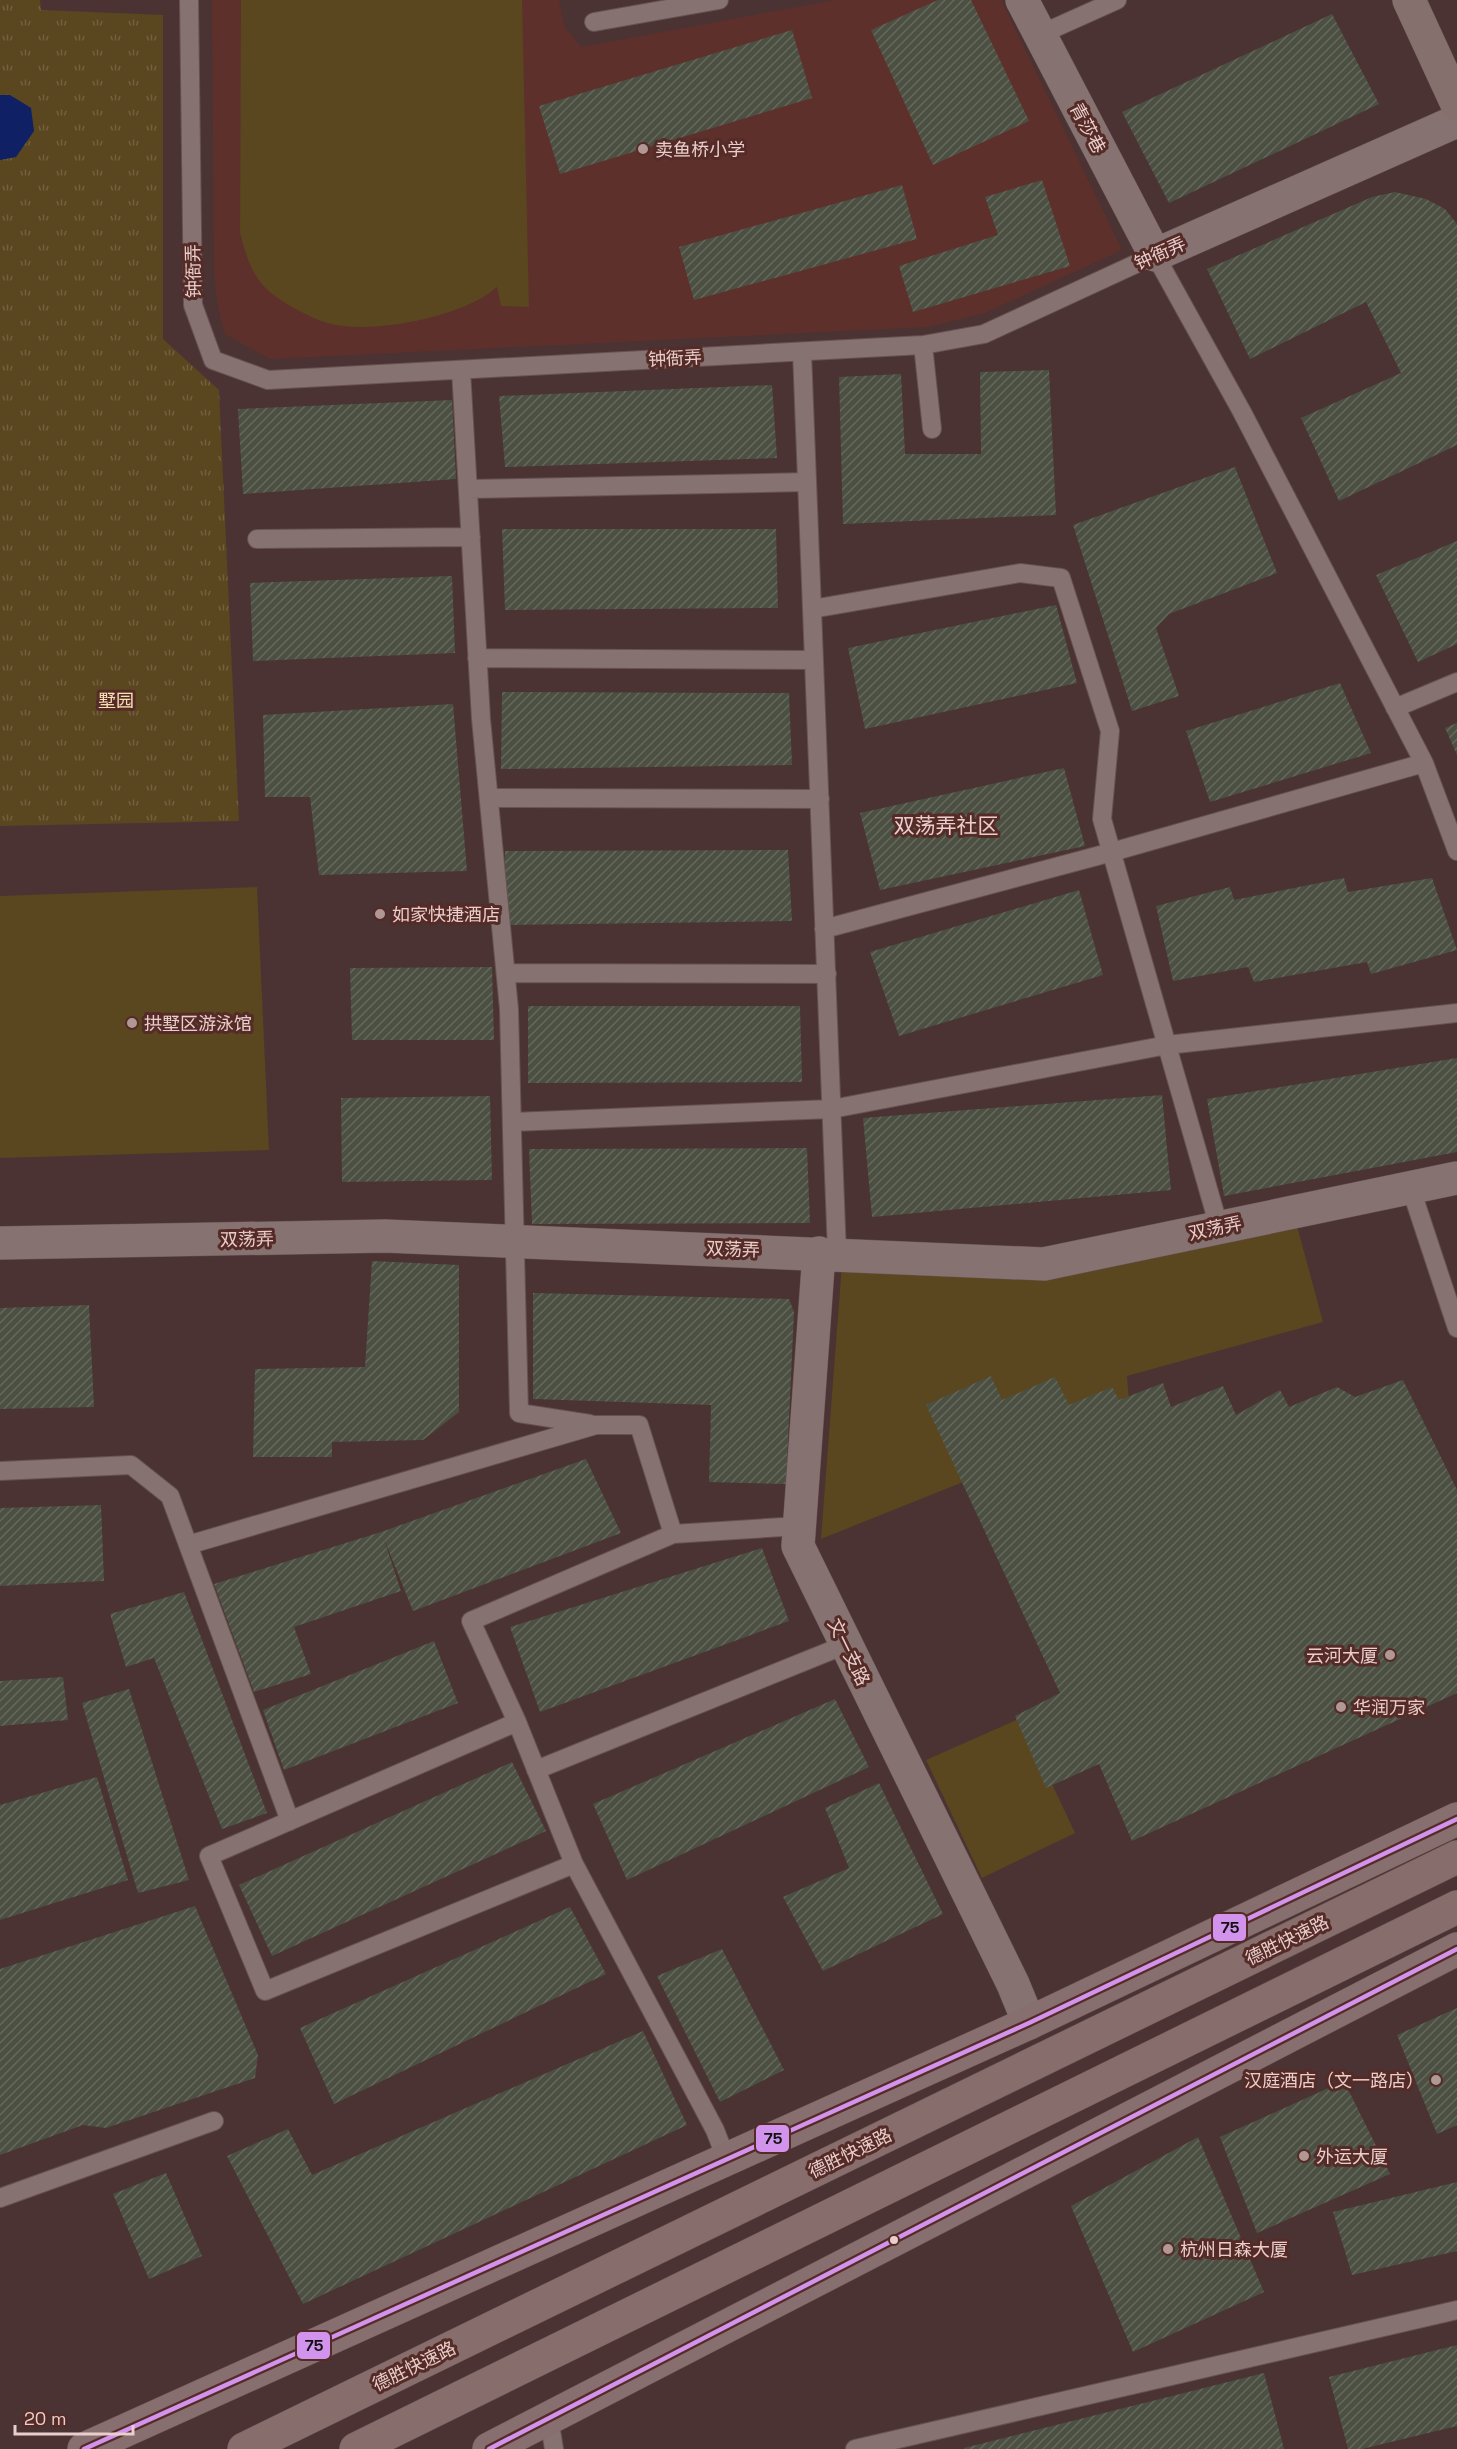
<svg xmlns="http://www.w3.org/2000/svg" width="1457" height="2449" viewBox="0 0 1457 2449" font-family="'Space Grotesk','Noto Sans SC',sans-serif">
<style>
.built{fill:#5e302c}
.green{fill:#5a461f}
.park{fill:url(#park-tufts)}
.water{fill:#0f2064}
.building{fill:url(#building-hatch)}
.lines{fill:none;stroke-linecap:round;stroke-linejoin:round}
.lane-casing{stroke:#685251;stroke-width:20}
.street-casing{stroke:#685251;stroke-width:34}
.secondary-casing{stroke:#685251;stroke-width:34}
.primary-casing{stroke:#685251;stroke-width:34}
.highway-casing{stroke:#685251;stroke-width:34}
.lane{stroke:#867270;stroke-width:18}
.street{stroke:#867270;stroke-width:33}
.secondary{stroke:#86706e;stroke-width:33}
.primary{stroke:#866f6e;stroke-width:33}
.highway{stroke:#876d6b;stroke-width:33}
.bus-1-casing{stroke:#552b27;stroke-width:9}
.bus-1{stroke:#d193ec;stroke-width:4.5}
.poi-dot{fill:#b29895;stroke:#552b27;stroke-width:2}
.bus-dot{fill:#eacecb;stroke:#552b27;stroke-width:2}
.labels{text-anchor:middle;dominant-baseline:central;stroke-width:6;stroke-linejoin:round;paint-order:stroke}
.street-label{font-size:18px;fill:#eacecb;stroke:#552b27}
.poi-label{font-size:18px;fill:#eacecb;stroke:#552b27;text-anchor:start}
.park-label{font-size:18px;fill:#f6e0b1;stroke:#552b27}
.quarter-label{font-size:21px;fill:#eacecb;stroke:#552b27}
.line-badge{stroke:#552b27;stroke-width:2}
.pale-badge-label{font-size:16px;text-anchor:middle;font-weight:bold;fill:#111}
</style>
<defs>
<pattern id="park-tufts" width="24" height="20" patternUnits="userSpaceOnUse" patternTransform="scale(1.5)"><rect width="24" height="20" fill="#5a461f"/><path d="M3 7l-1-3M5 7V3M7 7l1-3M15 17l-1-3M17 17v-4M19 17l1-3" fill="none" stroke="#72603e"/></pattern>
<pattern id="building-hatch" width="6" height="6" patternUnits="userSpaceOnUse" patternTransform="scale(1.5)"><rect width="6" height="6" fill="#4b5042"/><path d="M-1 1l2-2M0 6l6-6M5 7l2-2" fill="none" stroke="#65685c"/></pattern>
</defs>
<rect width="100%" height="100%" fill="#4a3332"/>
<path class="built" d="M212,0h347l5,26 17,21 254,-47h166l121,250 -137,63 -57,14 -658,32 -45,-25 -7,-26 -4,-34z"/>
<path class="green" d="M241,0h281l7,307 -28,-1 -4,-19c-32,29 -118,46 -161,38 -20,-3 -63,-26 -75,-42 -12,-15 -16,-32 -21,-50z
M257,887l12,263 -269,8v-262z
M1297,1226l26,96 -196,54 3,39 -309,124 22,-288 200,25z
M1021,1718l54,115 -93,45 -56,-118z"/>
<path class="park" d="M0,0h40l1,10 122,5v324l56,51 20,431 -239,5z"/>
<path class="water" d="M0,95h10l21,13 3,23 -18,26 -16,3z"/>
<path class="building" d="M938,0h33l58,121 -96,44 -62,-135z
M1332,14l47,90 -210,99 -47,-91z
M792,30l20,68 -252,76 -21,-68z
M1042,180l28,86 -157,46 -14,-46 99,-31 -13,-38z
M902,185l15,54 -223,61 -15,-53z
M1395,192l31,7 19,10 12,15v221l-118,56 -38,-83 100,-45 -35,-71 -116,57 -43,-90 165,-72z
M1049,370l7,145 -213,9 -4,-147 62,-3 4,80h76l-1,-82z
M772,385l5,73 -272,9 -6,-71z
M452,400l4,79 -213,15 -5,-85z
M1235,467l42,106 -108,41 -13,14 23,68 -47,15 -59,-186z
M502,529h274l2,79 -273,2z
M1457,541v103l-39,18 -42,-87z
M452,576l3,77 -202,8 -3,-78z
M1056,605l21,78 -212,46 -17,-81z
M1340,683l31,70 -161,49 -24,-71z
M502,692l287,1 3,72 -291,4z
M453,704l14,167 -148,4 -9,-78h-45l-2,-82z
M1457,723v32l-12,-27z
M1064,768l21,78 -205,44 -20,-77z
M788,850l4,71 -287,4v-74z
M1344,878l4,14 84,-14 25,72 -86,24 -4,-12 -113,20 -6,-15 -75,14 -17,-75 74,-19 4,13z
M1079,890l24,85 -204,61 -29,-84z
M492,967l2,73h-142l-2,-72z
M528,1006h272l2,76 -274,1z
M1457,1058v94l-233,44 -17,-97z
M1162,1095l9,95 -299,27 -9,-99z
M490,1096l2,84 -150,2 -1,-84z
M807,1148l3,75 -278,1 -3,-75z
M372,1261l87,4v147l-36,28 -91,2v15h-79l2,-88 110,-2z
M533,1293l256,6 5,13 -8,172 -77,-2 2,-77 -178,-6z
M89,1305l5,102 -94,2v-101z
M991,1376l11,24 53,-23 14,28 43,-18 7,13 44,-17 8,24 52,-21 13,29 44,-25 9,17 48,-20 18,10 48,-17 54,110v203l-325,148 -33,-77 -53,24 -31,-72 45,-23 -134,-288z
M586,1459l35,74 -208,78 -29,-72 17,52 -107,36 17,47 -57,18 -40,-108 167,-52z
M101,1505l3,76 -104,5v-78z
M762,1548l27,73 -249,91 -30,-85z
M184,1592l83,221 -45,16 -68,-171 -28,9 -16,-53z
M434,1641l24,62 -174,67 -21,-60z
M63,1677l5,43 -68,6v-45z
M129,1689l60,191 -51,13 -56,-190z
M835,1699l34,68 -242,113 -34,-76z
M512,1762l34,69 -274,125 -33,-71z
M97,1777l31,103 -128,40v-115z
M879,1783l64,131 -120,57 -40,-74 66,-29 -24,-60z
M195,1906l63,149 -3,23 -149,50 -23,-3 -83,30v-186z
M570,1907l36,67 -272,130 -34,-76z
M722,1949l62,121 -64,32 -63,-126z
M1457,2008v117l-20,9 -40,-99z
M643,2031l44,94 -384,179 -76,-148 61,-27 24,46z
M1344,2081l46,93 -133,59 -37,-96z
M1198,2137l66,155 -131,60 -62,-146z
M166,2173l36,83 -53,23 -36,-85z
M1457,2182v69l-105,24 -19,-63z
M1457,2345v81l-95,23h-14l-19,-72z
M1264,2373l20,76h-320v-1z"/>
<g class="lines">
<defs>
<path id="lane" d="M189,0l4,305 20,55 55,20 655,-35 61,-11 171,-79 87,157 182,351 33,88
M594,22l125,-22
M1039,35l78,-35
M923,345l9,84
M802,352l35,901
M461,370l20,349 28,290 10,404 71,11
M468,489l339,-7
M257,539l214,-2
M812,609l208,-36 41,5 49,153 -8,88 117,408
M477,658l337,2
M1395,708l62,-26
M489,798l331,1
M824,929l288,-77 312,-89
M506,973l321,1
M513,1122l319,-13 335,-64 290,-32
M1410,1186l47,142
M0,1471l131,-6 39,31 120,325
M673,1534l126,-8
M188,1545l408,-120h43l34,109 -202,87 46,101 57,142 141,266 12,31
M517,1722l-308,134 56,135 309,-127
M536,1770l309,-125
M0,2198l214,-77
M549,2418l5,31
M855,2449l602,-139"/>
<path id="street" d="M1022,0l133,255 302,-134
M0,1243l385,-7 659,28 413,-86
M819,1253l-21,293 215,438 16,39"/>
<path id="secondary" d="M1409,0l48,104"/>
<path id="primary" d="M84,2449l945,-426 428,-204
M489,2449l968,-500"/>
<path id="highway" d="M244,2449l1213,-592
M356,2449l1101,-542"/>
</defs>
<use href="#lane" class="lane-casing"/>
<use href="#street" class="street-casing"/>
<use href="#secondary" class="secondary-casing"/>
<use href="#primary" class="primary-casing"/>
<use href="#highway" class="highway-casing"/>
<use href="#lane" class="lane"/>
<use href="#street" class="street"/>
<use href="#secondary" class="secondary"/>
<use href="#primary" class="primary"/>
<use href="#highway" class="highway"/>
<defs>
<path id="bus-1" d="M84,2449l945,-426 428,-204
M489,2449l968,-500"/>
</defs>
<use href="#bus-1" class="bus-1-casing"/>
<use href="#bus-1" class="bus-1"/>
</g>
<g class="poi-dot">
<circle cx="643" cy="149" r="6"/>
<circle cx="380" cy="914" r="6"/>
<circle cx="132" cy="1023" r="6"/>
<circle cx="1390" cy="1655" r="6"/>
<circle cx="1341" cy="1707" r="6"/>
<circle cx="1436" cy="2080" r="6"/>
<circle cx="1304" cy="2156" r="6"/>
<circle cx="1168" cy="2249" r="6"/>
</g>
<circle class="bus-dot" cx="894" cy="2240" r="5"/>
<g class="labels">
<g class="street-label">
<text transform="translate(1088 128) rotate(62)">青莎巷</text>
<text transform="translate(1160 253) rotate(-24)">钟衙弄</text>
<text transform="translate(193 271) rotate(-91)">钟衙弄</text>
<text transform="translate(675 358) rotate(-3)">钟衙弄</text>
<text transform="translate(1215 1228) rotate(-12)">双荡弄</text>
<text transform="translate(247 1239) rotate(-1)">双荡弄</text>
<text transform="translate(733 1249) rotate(2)">双荡弄</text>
<text transform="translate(849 1652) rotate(64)">文一支路</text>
<text transform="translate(1287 1940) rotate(-26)">德胜快速路</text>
<text transform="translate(850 2153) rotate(-26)">德胜快速路</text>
<text transform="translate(414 2366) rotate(-26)">德胜快速路</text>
</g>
<g class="poi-label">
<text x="655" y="149">卖鱼桥小学</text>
<text x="392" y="914">如家快捷酒店</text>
<text x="144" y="1023">拱墅区游泳馆</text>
<text x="1378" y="1655" text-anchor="end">云河大厦</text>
<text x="1353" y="1707">华润万家</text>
<text x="1424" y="2080" text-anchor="end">汉庭酒店（文一路店）</text>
<text x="1316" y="2156">外运大厦</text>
<text x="1180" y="2249">杭州日森大厦</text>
</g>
<g class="park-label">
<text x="116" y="700">墅园</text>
</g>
<g class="quarter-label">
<text x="946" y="825">双荡弄社区</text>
</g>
</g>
<g class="line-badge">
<rect x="1212" y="1913" width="35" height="29" rx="6" fill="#d193ec"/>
<rect x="755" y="2124" width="35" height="29" rx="6" fill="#d193ec"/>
<rect x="296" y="2331" width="35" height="29" rx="6" fill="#d193ec"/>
</g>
<g class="pale-badge-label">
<text x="1230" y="1933">75</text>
<text x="773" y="2144">75</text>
<text x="314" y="2351">75</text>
</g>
<path d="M15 2425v9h118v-9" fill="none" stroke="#eacecb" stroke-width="3"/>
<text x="24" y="2425" font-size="18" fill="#eacecb" stroke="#552b27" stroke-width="4.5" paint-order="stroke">20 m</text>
</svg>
